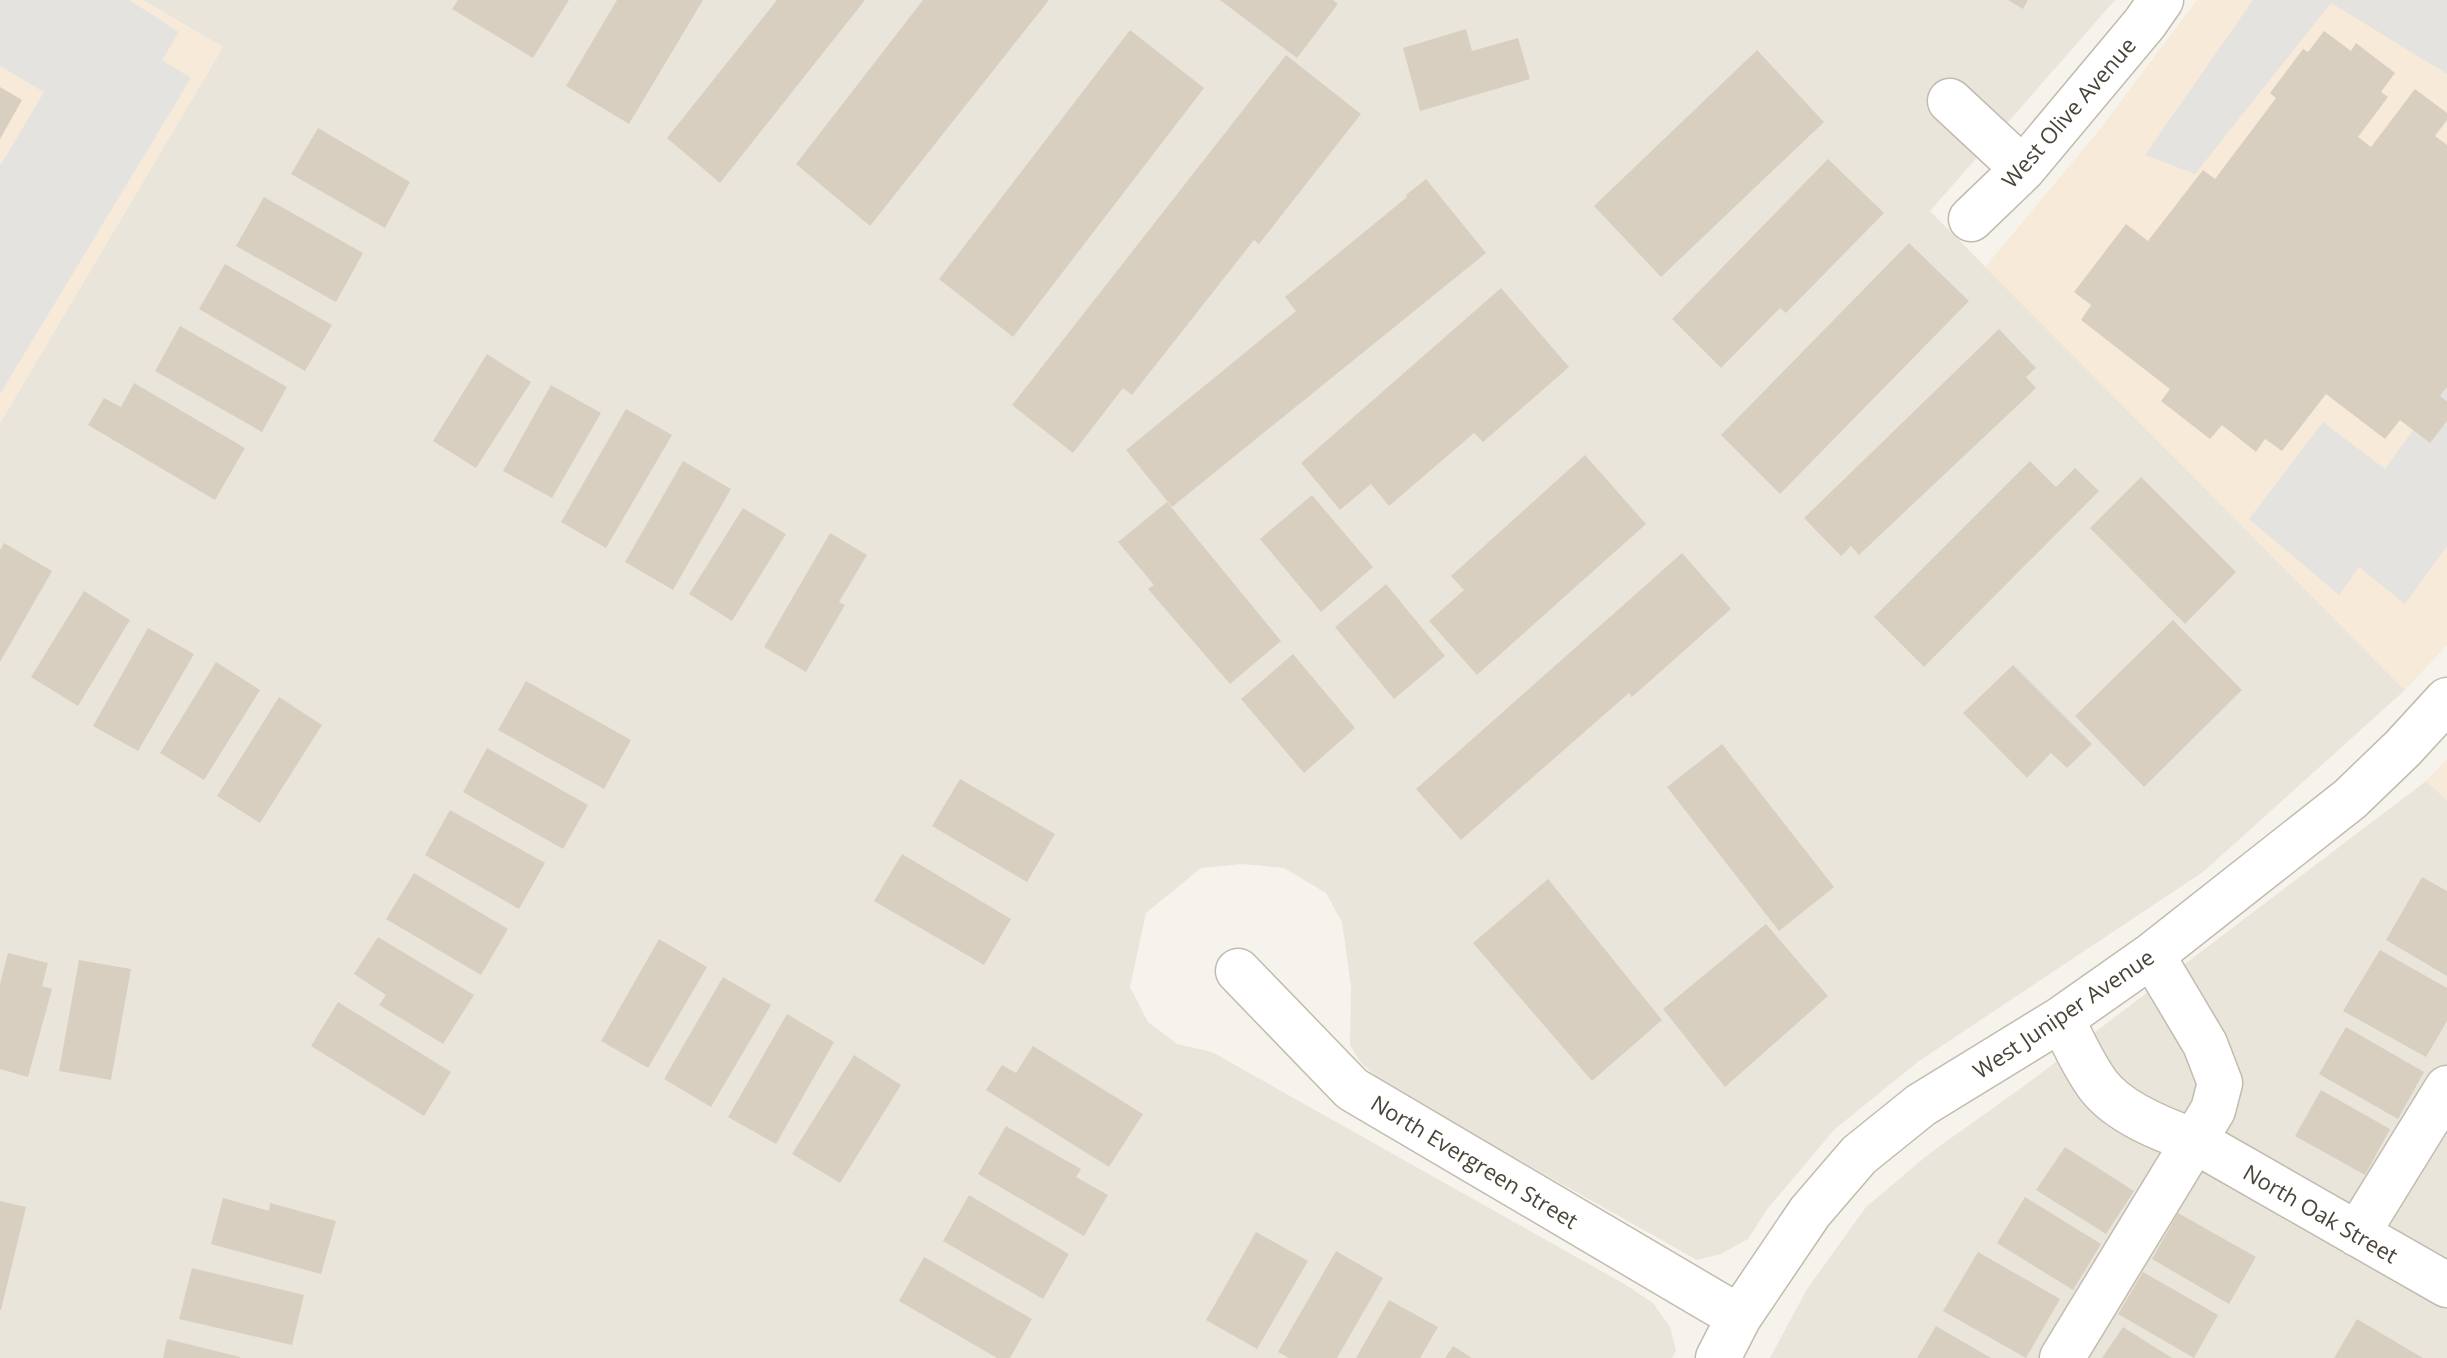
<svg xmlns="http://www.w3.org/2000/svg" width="2447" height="1358" viewBox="0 0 2447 1358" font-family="'Open Sans',sans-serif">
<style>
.residential{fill:#eae5da}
.commercial{fill:#f7ead8}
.parking{fill:#e5e3e0}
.building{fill:#d8cfc1}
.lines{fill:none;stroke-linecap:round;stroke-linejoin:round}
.minor-casing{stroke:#c2bbae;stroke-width:47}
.minor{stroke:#fff;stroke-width:44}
.labels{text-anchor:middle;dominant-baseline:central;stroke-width:8;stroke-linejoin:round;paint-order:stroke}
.street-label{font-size:22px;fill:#4b4439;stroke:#fff}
</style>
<rect width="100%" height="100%" fill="#f6f3ec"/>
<path class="residential" d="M142,0h1973l-185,211 475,479 -202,182 -284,189 -84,68 -67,79 -20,31 -27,15 -24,6 -311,-175 -26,-23 -10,-17 1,-59 -9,-64 -16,-29 -42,-25 -42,-4 -41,4 -55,45 -16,74 18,35 29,22 35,8 414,233 27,18 17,24 6,24 -4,7h-1672v-935l223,-376z
M2426,781l21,19v558h-677l37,-69 59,-82 64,-54 94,-67z"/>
<path class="commercial" d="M0,0h142l81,47 -223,376z
M2197,0h250v645l-42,45 -420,-423 112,-134z
M2447,759v41l-21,-19z"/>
<path class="parking" d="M0,0h129l50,32 -17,28 29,18 -191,316v-228l44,-74 -44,-26z
M2253,0h194v74l-116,-71 -136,171 -50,-19z
M2447,384v162l-42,58 -46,-37 -20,28 -90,-76 74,-97 62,47z"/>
<path class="building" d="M458,0h111l-36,58 -81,-49z
M617,0h86l-74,124 -63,-38z
M777,0h88l-145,183 -53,-45z
M923,0h126l-179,226 -74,-62z
M1220,0h113l5,4 -41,54z
M2008,0h20l-5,9z
M1466,29l6,22 46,-13 12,41 -110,32 -17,-63z
M1130,30l74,58 -191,249 -74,-58z
M2324,31l27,20 5,-8 39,30 -14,19 7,5 -30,40 13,10 44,-58 32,24v7l-12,16 12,9v242l-7,9 7,5v20l-17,22 -30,-23 -15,19 -59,-45 -44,57 -17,-12 -9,13 -34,-27 -12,14 -49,-38 9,-12 -89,-69 10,-15 -17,-13 52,-68 22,17 55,-71 12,9 61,-81 -6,-5 33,-44 5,3z
M1757,50l67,72 -163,155 -67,-71z
M1286,55l75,59 -102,130 -5,-4 -122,155 -9,-7 -50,65 -61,-48z
M0,87l22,13 -22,39z
M318,128l92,54 -25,46 -94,-54z
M1828,159l56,54 -98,100 -6,-5 -59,60 -49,-49z
M1426,179l60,74 -314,254 -46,-57 170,-139 -11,-14 122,-100 -1,-2z
M264,197l99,56 -27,49 -100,-56z
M1909,243l60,58 -189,193 -59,-59z
M225,264l107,61 -27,46 -106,-62z
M1501,288l68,79 -86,75 -9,-9 -85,73 -18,-22 -31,26 -39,-47z
M180,326l107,61 -25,45 -107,-61z
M1999,329l37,39 -10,9 10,11 -177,167 -8,-9 -10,10 -37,-38z
M487,354l44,28 -55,86 -43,-27z
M134,383l111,65 -30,52 -127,-75 16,-27 17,9z
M551,385l50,28 -49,85 -49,-27z
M626,409l46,26 -66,113 -45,-26z
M1585,455l61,69 -169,151 -48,-54 35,-31 -13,-14z
M683,461l48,28 -58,101 -48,-28z
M2030,461l26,26 19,-19 24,23 -175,176 -50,-50z
M2141,477l95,95 -51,52 -95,-96z
M1312,495l61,72 -52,45 -61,-73z
M1167,502l114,139 -51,43 -82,-95 6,-4 -36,-43z
M743,508l43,26 -54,87 -43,-27z
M830,533l37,22 -28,47 6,3 -39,67 -42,-25z
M4,543l48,28 -52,91v-112z
M1682,553l49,56 -99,88 -3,-4 -168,147 -45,-51z
M1386,584l59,72 -51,43 -59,-72z
M84,591l46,29 -52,86 -47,-29z
M2173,620l69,70 -98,97 -69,-71z
M148,628l46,26 -56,97 -45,-25z
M1293,654l62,74 -51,45 -63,-74z
M216,662l44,28 -56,90 -44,-27z
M2013,665l79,79 -25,24 -16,-15 -24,25 -64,-65z
M526,681l105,59 -27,49 -106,-59z
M279,697l43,28 -62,98 -43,-27z
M1722,744l112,143 -55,44 -112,-144z
M487,748l101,57 -25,44 -100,-57z
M960,779l95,55 -28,48 -95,-56z
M450,810l95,53 -26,46 -94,-54z
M902,854l109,65 -27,46 -110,-64z
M414,873l94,56 -27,46 -95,-56z
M2422,877l25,14v85l-61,-36z
M1548,879l114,141 -70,61 -119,-138z
M1766,924l62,72 -103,91 -62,-78z
M378,937l96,58 -31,49 -64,-39 7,-10 -32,-21z
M659,939l48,28 -59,101 -47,-27z
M2380,950l67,38v33l-21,36 -83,-46z
M8,953l40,10 -6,23 10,3 -24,88 -28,-8v-85z
M79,960l52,9 -20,111 -52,-9z
M723,977l48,28 -60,102 -47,-28z
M338,1002l113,70 -27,44 -113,-70z
M787,1014l47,28 -58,102 -48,-27z
M2346,1027l78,45 -26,47 -79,-45z
M1033,1046l110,68 -34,53 -123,-77 16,-25 14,8z
M854,1055l47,30 -61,98 -48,-29z
M2321,1090l69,39 -25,46 -70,-39z
M1006,1126l75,43 -5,8 32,18 -24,41 -106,-62z
M2065,1147l69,44 -28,43 -70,-44z
M969,1195l100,59 -26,45 -100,-58z
M2025,1197l76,47 -28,46 -76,-47z
M223,1198l46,13 1,-8 66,18 -15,53 -110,-30z
M0,1201l26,6 -25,103h-1z
M2178,1213l78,44 -27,47 -77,-45z
M1256,1232l52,29 -51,88 -51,-29z
M1336,1251l47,27 -46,80h-48l-11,-6z
M1978,1252l82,47 -34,59 -83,-47z
M924,1257l108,62 -22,39h-13l-98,-57z
M192,1268l112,27 -12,50 -113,-26z
M2143,1272l75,43 -24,43 -76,-44z
M1389,1300l49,27 -18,31h-64z
M2357,1319l66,39h-89z
M1936,1326l55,32h-74z
M2123,1327l49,31h-70z
M167,1339l73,18v1h-77z
M1453,1346l19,12h-27z"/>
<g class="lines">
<defs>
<path id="minor" d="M1950,101l73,68
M1971,219l52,-50 122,-146 16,-23
M1238,971l114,118 387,228
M2061,1019c12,21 22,46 37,66 21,28 65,45 97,56l252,144
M2357,1234l90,-146
M1718,1358l21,-41 71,-105 49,-57 62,-50 140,-86 91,-64 198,-156 53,-51 44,-48
M2062,1358l151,-248 7,-27 -15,-39 -53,-89"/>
</defs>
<use href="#minor" class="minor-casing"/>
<use href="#minor" class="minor"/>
</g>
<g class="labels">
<g class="street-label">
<text transform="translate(2068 112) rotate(-49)">West Olive Avenue</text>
<text transform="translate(2063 1013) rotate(-34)">West Juniper Avenue</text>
<text transform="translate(1475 1161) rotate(31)">North Evergreen Street</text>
<text transform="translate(2321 1213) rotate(30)">North Oak Street</text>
</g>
</g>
</svg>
